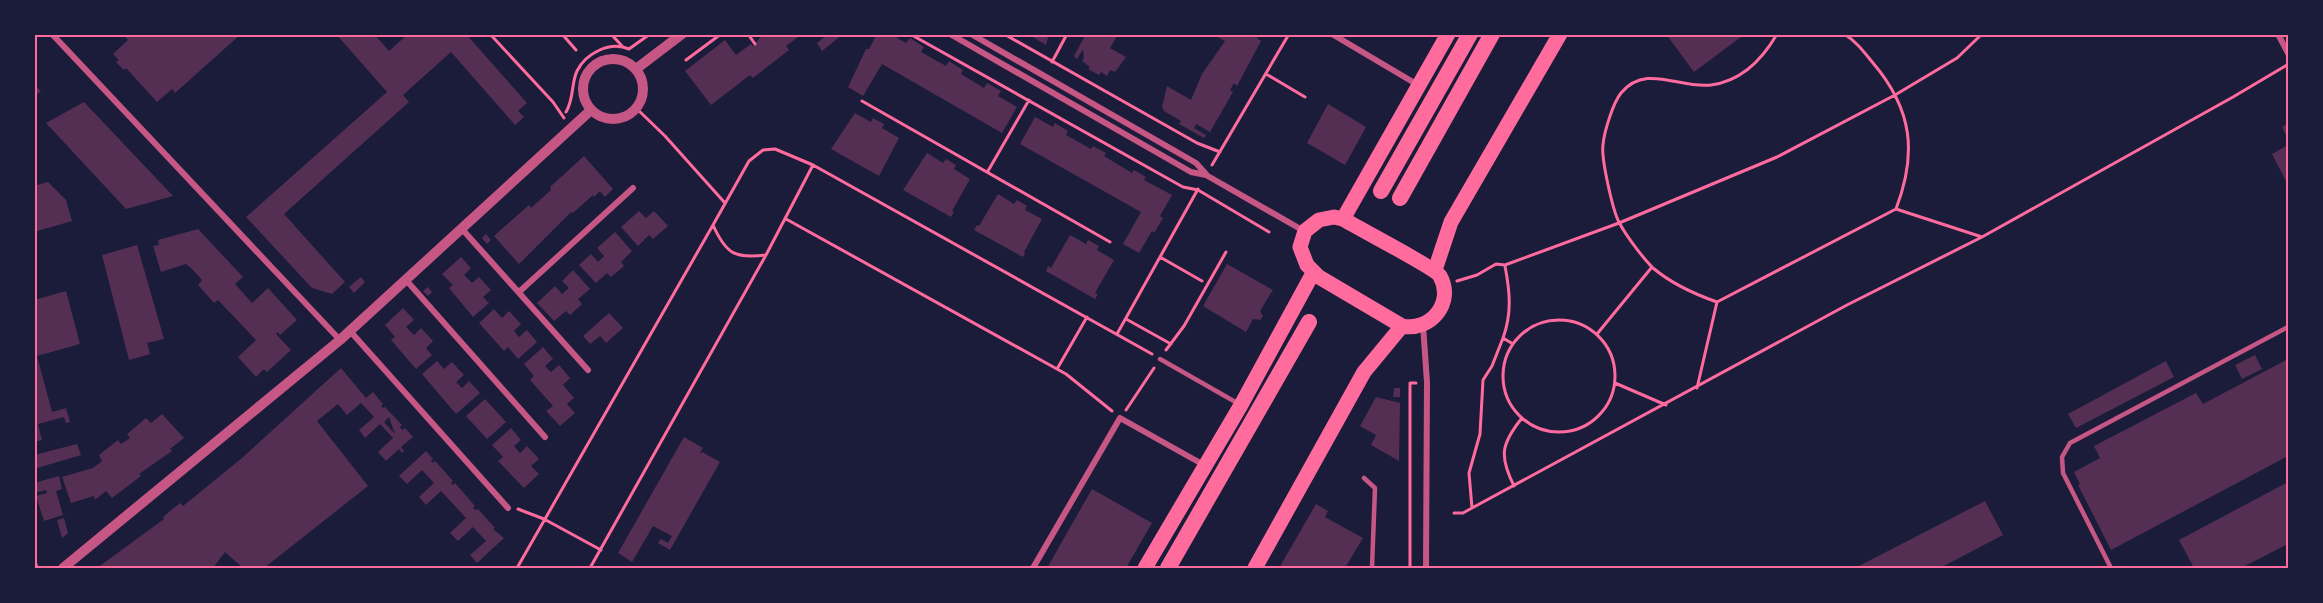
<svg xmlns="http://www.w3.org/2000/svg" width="2323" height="603" viewBox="0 0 2323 603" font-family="'DejaVu Sans',sans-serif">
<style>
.building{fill:#542f53;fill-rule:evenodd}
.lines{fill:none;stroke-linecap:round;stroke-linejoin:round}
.path{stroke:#ff6b9d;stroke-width:3}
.service{stroke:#c65784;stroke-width:4.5}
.minor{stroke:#c65784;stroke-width:6}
.tertiary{stroke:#c65784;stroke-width:10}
.primary{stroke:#ff6b9d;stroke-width:15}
.trunk{stroke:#ff6b9d;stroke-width:16}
.neatline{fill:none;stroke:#ff6b9d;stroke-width:2}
</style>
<rect width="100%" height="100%" fill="#1b1b3a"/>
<path class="building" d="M123,34h118l-66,59 -3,-4 -15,13 -31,-34 -2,2 -8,-8 3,-2 -6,-6 15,-14z
M336,34h38l15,17 19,-17h58l61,69 -9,8 6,6 -9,8 -64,-73 -48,43 6,7 -125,112 61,68 -13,12 -20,-6 -66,-71 141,-125z
M763,34h39l-16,12 3,4 -36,28 -3,-3 -39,30 -26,-34 40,-31 11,15 15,-11 2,2z
M828,34h15l-21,17 -5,-8z
M877,34h18l3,2 -1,2 9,5 4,-5 14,9 -3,5 25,14 3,-5 6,4 8,5 -2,4 23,14 3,-5 14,8 -3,5 19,11 -15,26 -120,-69 -19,32 -15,-9 18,-38h3z
M1028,34h21l-3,11z
M1086,34h32l-8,14 16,9 -11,15 -5,-2 -3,6 -6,-4 -2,3 -11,-6 2,-2 -8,-6 2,-3 -1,-9 -6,10 -3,-3z
M1212,34h47l-2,4 4,3 -24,45 -3,-3 -4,7 3,2 -23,40 -14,-8 -2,4 12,7 -2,3 -25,-14 2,-3 -17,-10 -2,-4 5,-21 24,14 11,-26 23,-33z
M1666,34h79l-51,38z
M34,85l7,6 -7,6z
M84,102l89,94 -47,13 -80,-86z
M1328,104l38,23 -21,38 -38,-22z
M855,113l16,9 2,-4 11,6 -2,4 17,10 -20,38 -48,-27z
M1035,117l18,10 2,-4 13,8 -2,4 25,14 2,-3 13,7 -2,3 28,17 2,-3 12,7 -2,3 28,15 -12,21 3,2 -9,15 -2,-2 -13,22 -16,-9 18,-32 -121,-68z
M2288,123v11l-2,1 -4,-8z
M2288,145v40l-16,-31z
M927,153l16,10 3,-4 10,6 -2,4 16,10 -18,32 2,1 -3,5 -48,-27z
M584,156l29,33 -8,8 -5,-6 -6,6 -1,-2 -20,18 -2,-1 -52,52 -25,-28 35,-31 2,3 20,-18 -1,-3z
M48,182l18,18 6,21 -38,11v-46z
M998,194l16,10 3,-4 10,6 -2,4 17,9 -18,33 1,1 -2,4 -49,-27 3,-5 2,1z
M639,211l7,7 8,-7 14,15 -15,13 -4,-4 -11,11 -17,-19z
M198,229l45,48 -8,7 17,19 16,-15 29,32 -17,15 -2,-3 -2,2 15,16 -24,22 -3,-3 -8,8 -18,-20 18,-17 -38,-40 -4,3 -16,-18 4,-5 -10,-11 -6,-5 -25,8 -8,-26 6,-1 -1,-5z
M615,232l17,19 -11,11 3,4 -13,11 -4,-4 -11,10 -17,-18 12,-11 7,8 6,-6 -7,-8z
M486,234l5,6 -4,4 -5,-6z
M1070,235l16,9 2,-4 11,6 -2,4 17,10 -19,33 3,1 -3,5 -49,-28 2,-5 3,2z
M137,245l27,94 -17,4 3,11 -21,6 -27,-105z
M461,257l10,11 -7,7 8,8 7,-6 12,13 -8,7 6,6 -16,14 -24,-29 4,-3 -11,-11z
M1227,264l46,26 -13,21 3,5 -3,4 -7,-1 -7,13 -43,-26z
M573,270l17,19 -12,10 4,5 -12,11 -4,-4 -12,10 -17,-18 18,-17 7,8 7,-6 -7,-7z
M361,277l4,5 -11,11 -5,-6z
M428,287l4,5 -4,4 -5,-5z
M66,291l14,53 -43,12 15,56 14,-4 4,14 -4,1 -2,-6 -26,7 4,16 -8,2v-142z
M403,308l11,12 -8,7 8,8 7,-7 12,13 -7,7 6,7 -16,14 -25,-29 4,-3 -10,-12z
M494,309l8,9 7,-7 12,13 -7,7 5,6 8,-7 10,12 -19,17 -10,-12 -4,4 -25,-28z
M609,313l14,15 -17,15 -6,-7 -10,8 -7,-8z
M543,347l10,12 -8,7 6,6 8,-7 11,13 -7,7 11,13 -7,6 8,9 -15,13 -14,-15 7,-5 -23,-26 4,-4 -10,-12z
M2255,355l7,14 -20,10 -7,-14z
M2288,359v97l-177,94 -33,-65 2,-1 -6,-12 26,-14 -6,-12 102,-53 7,11z
M437,361l7,8 8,-7 12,13 -8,7 6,6 7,-7 11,12 -24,21 -34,-40z
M2166,361l8,16 -98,51 -8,-14z
M341,368l25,30 7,-6 10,12 -2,2 2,2 2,-1 17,18 -2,2 2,3 3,-2 8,9 -12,10 3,4 -2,2 -3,-4 -13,12 -8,-9 15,-14 -13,-14 -15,14 -6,-8 15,-13 -13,-14 -14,12 -9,-11 -21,17 51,65 -104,82h-21l-18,-16 -12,16h-116l67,-49 -1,-2 17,-14 3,3 59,-48zM389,417l6,17 -11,-12z
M1394,388h6v9h-7z
M1376,397l24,6 -1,58 -28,-16 5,-10 -16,-9z
M485,399l21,23 -19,17 -21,-23z
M162,414l22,24 -14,11 2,2 -33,23 2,2 -29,22 -6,-7 -11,9 -1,-4 -23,7 -9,-26 31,-9 9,-7 -3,-6 19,-15 3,4 9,-6 -3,-4 19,-16 5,5z
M511,428l10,12 -7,6 6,7 7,-7 12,13 -8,7 8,8 -15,14 -26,-27 5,-4 -11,-12z
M684,437l19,11 -4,6 3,-2 18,10 -50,88 -12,-7 3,-4 7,4 4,-7 -19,-10 -21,36 -14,-9z
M77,444l4,11 -47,14v-14z
M426,451l7,8 -2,2 2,2 2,-2 18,20 -2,2 2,2 2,-2 20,23 -2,2 3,2 2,-1 17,19 -2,1 11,9 -27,25 -7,-8 16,-14 -13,-14 -15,14 -8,-8 16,-15 -25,-27 -15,14 -7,-8 15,-14 -12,-13 -15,14 -8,-8z
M59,476l3,13 -6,2 7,24 -19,6 -8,-25 11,-3 -1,-3 -12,3v-10z
M2288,482v62l-47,24h-47l-15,-28z
M1092,489l60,34 -26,45h-79z
M1985,501l18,34 -63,33h-85z
M1316,504l12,7 -3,6 38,21 -18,30h-66z
M64,518l4,15 -6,5 -5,-18z"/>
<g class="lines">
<path class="path" d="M490,34l63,68 11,16
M562,34l14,16
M611,34l11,12
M748,34l7,10
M910,34l273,153 15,3 71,42
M1004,34l193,109 23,9
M1777,34c-15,26 -35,47 -66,51 -32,4 -65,-22 -90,8 -8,10 -17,39 -18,52 -2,13 10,68 17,79 7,13 23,34 33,44 19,16 41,26 64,34l179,-93c21,-55 17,-99 -23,-146 -9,-11 -17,-22 -29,-29
M686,60l35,-26
M1052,62l15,-28
M1266,74l39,23
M862,101l248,141
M636,108l29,28 60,67
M566,112c8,-13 5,-28 11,-41 9,-18 33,-30 52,-22l21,-15
M775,149l38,16 -47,90c-31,4 -40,-1 -53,-30l36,-64 14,-11z
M813,165l339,189
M1212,165l77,-131
M988,171l41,-71
M1896,209l86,28
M786,219l280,155 46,37
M1160,257l42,24
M1505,266c5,26 7,47 -2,72l10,6
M1457,281l20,-6 19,-11 9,1 114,-42 158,-66 118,-62 62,-37 25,-24
M1126,319l45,25
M1503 376a56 56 0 1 1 112 0a56 56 0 1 1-112 0Z
M1117,334l81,-145
M1597,334l55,-67
M1166,350l18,-24 42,-74
M1057,369l30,-52
M1615,383l51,22
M1697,388l20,-86
M1126,410l28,-42
M1514,486c-15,-30 -13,-42 8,-68
M1472,508l-3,-35 11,-39 3,-54 9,-14 11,-28
M518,509l26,10 57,31
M1454,513h9l9,-5 375,-203 135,-68 251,-140 54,-32
M517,568l196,-343
M590,568l176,-313
M1410,568v-185h6"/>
<path class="service" d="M1160,359l79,45
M1364,478l11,10 -3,80
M2111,568l-48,-95 -1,-16 8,-14 218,-116"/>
<path class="minor" d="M52,34l288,306
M950,34l241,138 15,3 98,56
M971,34l225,129 10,11
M1332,34l86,51
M2278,34l10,19
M462,229l126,141
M406,280l139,157
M519,292l114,-104
M1423,325l4,57 -1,186
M350,331l158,177
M34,563l2,5
M1033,568l87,-150 84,47"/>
<path class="tertiary" d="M583 89a30 30 0 1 1 60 0a30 30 0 1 1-60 0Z
M636,69l46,-35
M63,568l277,-228 251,-230"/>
<path class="primary" d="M1334,217l9,2c15,9 92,49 97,57 15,27 -10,56 -38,50l-83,-49 -12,-12 -7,-18 5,-16 14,-11z
M1343,219l105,-185
M1435,270l16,-48 109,-188
M1145,568l96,-163 72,-132
M1255,568l109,-196 38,-46"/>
<path class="trunk" d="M1381,191l89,-157
M1400,198l92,-164
M1168,568l141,-246"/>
</g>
<rect width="2323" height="603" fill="none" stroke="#1b1b3a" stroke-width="72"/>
<rect x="36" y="36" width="2251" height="531" class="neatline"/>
</svg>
